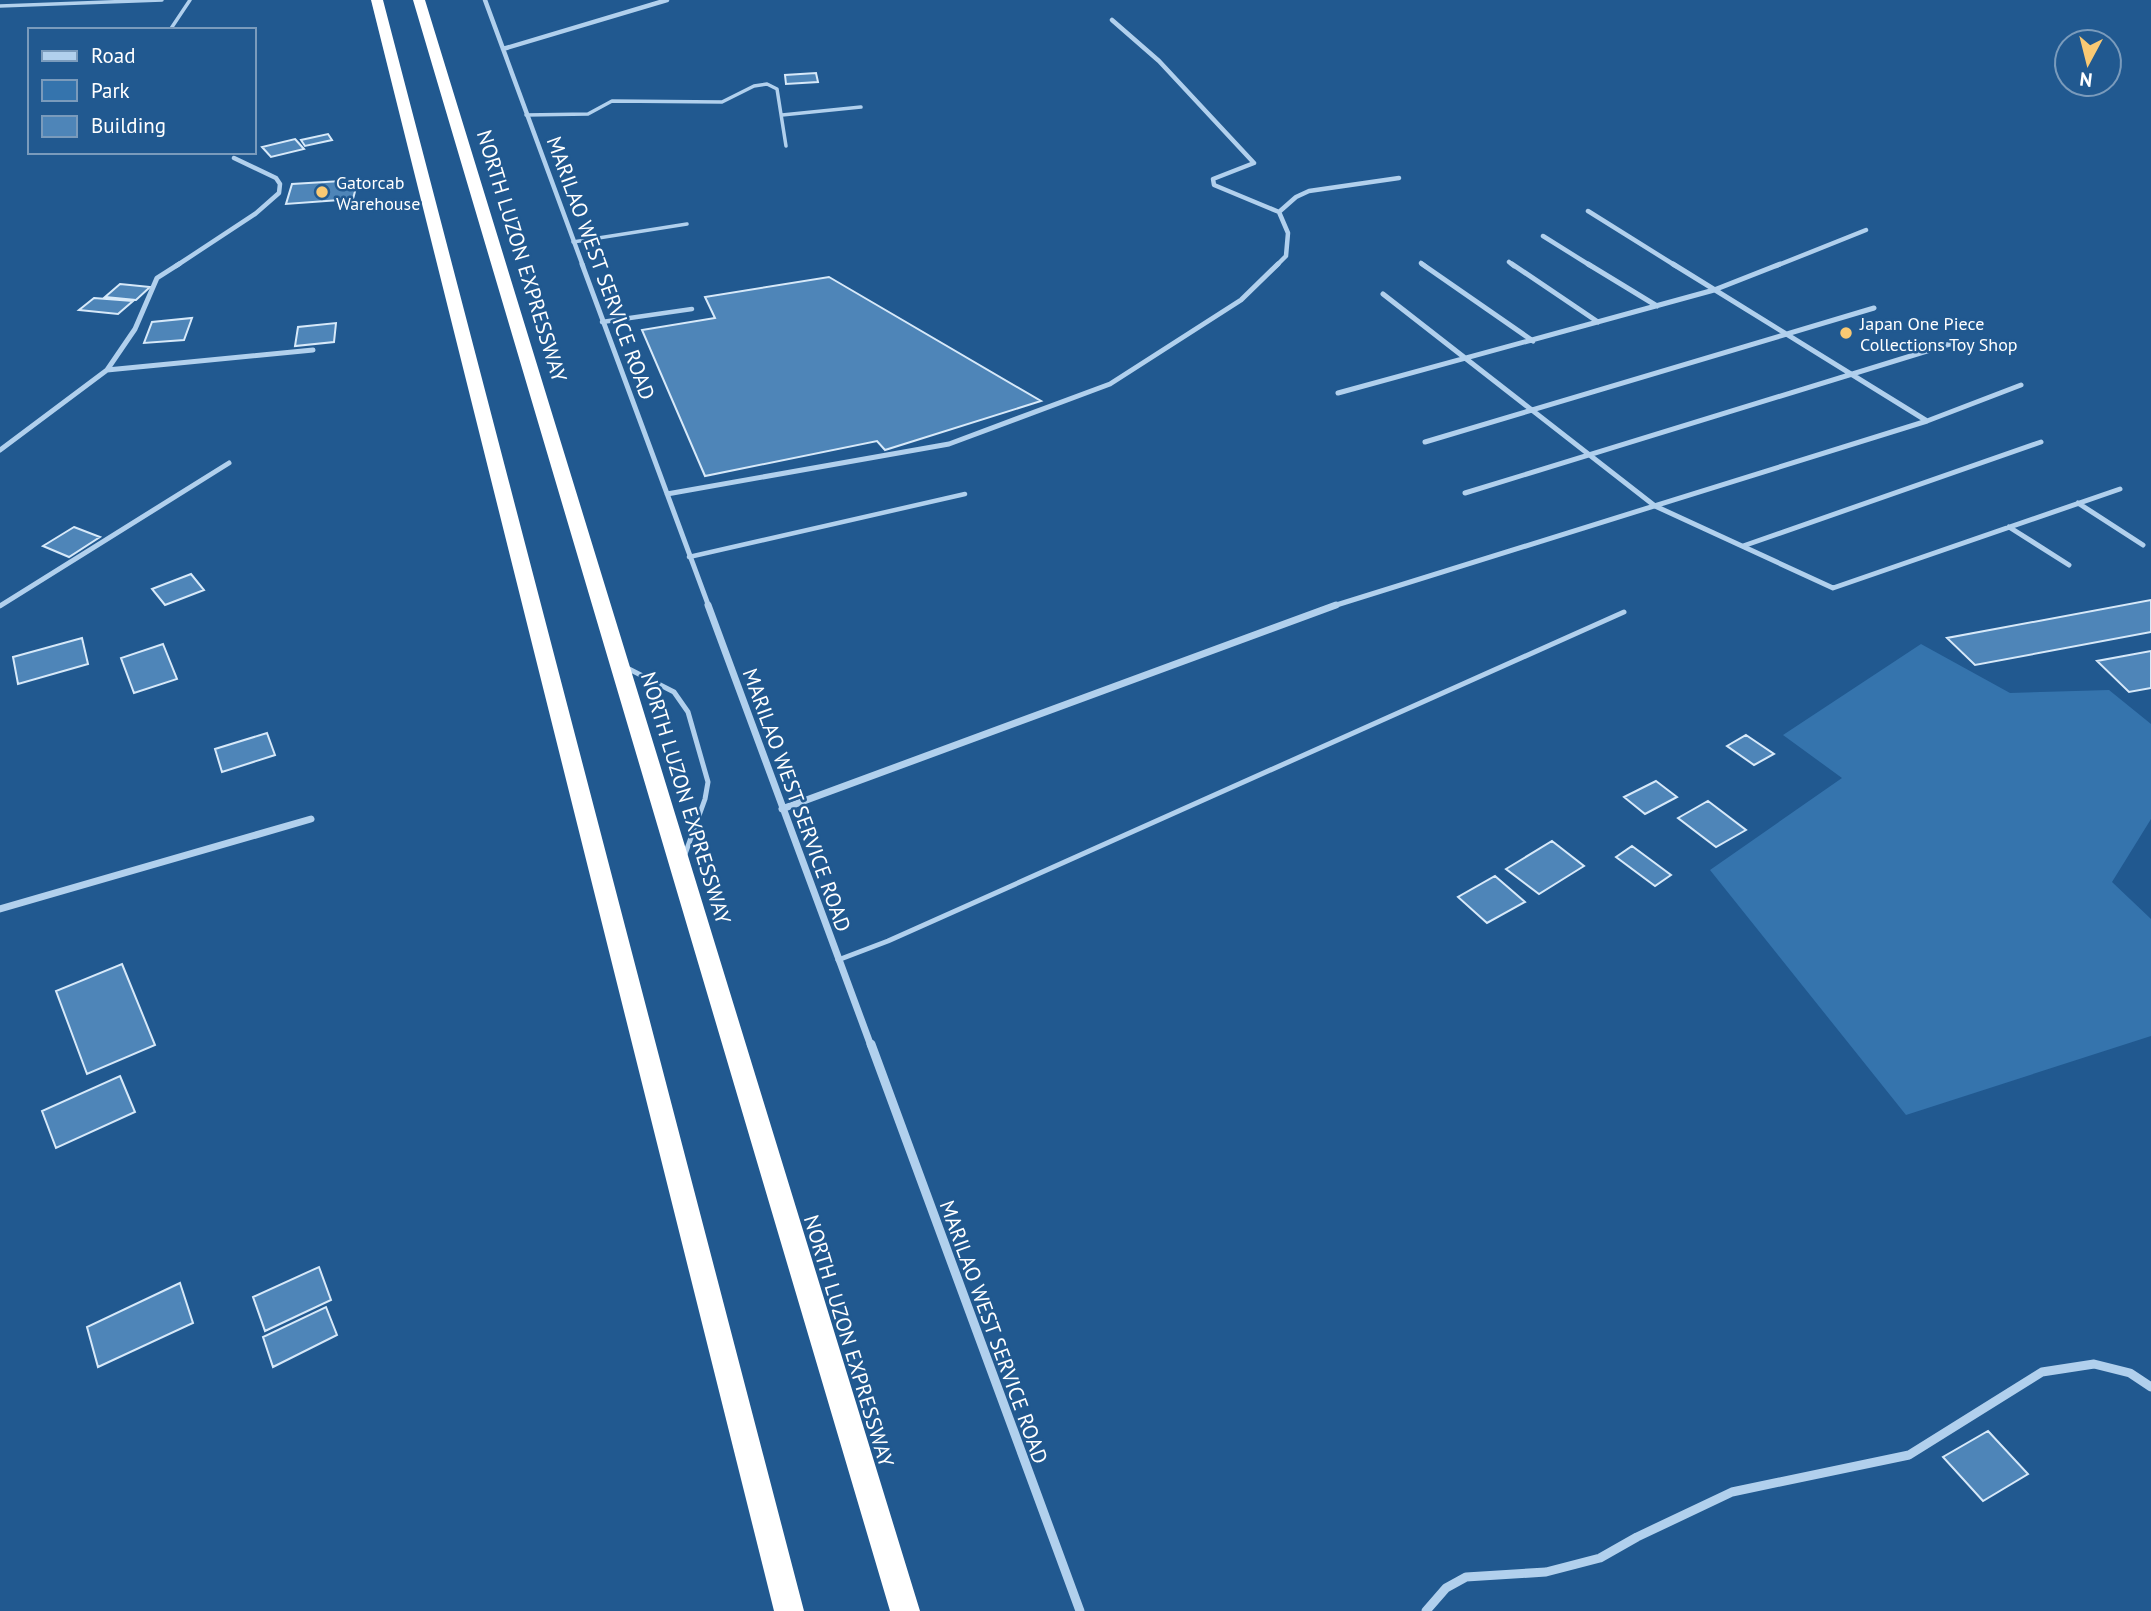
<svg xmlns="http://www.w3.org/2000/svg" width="2151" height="1611" viewBox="0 0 2151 1611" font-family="'PT Sans',sans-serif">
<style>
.green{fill:#3574ad}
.building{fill:#4e85b8;stroke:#d7e9f9;stroke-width:2}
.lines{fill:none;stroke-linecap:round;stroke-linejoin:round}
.service-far2{stroke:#b1d0ed;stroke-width:3.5}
.service-far1{stroke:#b1d0ed;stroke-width:4.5}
.service{stroke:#b1d0ed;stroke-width:5}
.minor-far3{stroke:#b1d0ed;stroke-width:4.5}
.minor-far2{stroke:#b1d0ed;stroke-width:5}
.minor-far1{stroke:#b1d0ed;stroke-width:7}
.minor{stroke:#b1d0ed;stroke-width:9}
.motorway{fill:#fff;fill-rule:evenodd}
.poi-dot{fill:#f9c973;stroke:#215990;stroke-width:2.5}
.labels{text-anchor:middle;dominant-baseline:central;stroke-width:5;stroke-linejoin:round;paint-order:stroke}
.far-poi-label{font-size:18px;fill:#fff;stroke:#215990;text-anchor:start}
.street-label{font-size:21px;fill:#fff;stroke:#215990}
</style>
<rect width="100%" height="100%" fill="#215990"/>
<path class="green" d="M1921,644l89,49 99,-3 42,34v95l-39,63 39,37v117l-245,79 -196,-245 132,-92 -59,-43z"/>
<path class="building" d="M816,73l2,9 -32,2 -1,-9z
M328,134l4,6 -27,6 -4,-6z
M295,139l9,10 -33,8 -9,-10z
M358,180l-5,19 -67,5 6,-20z
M829,277l212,124 -156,49 -8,-9 -172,35 -63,-146 73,-12 -10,-21z
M120,284l30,3 -14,13 -31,-3z
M94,298l39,3 -15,13 -39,-4z
M192,318l-8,22 -40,3 8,-21z
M336,323l-2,19 -39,4 3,-19z
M74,527l26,10 -31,20 -26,-11z
M191,574l13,16 -39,15 -13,-16z
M2151,600v32l-176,33 -28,-27z
M82,638l6,26 -70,20 -5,-27z
M163,644l14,35 -43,14 -13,-35z
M2151,651v37l-22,4 -32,-31z
M267,733l8,22 -53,17 -7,-23z
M1746,735l28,19 -20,11 -27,-19z
M1656,781l21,16 -32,17 -21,-17z
M1708,801l38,29 -30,17 -38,-29z
M1552,841l32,25 -45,28 -33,-25z
M1632,846l39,29 -16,11 -39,-29z
M1495,876l30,26 -38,21 -29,-26z
M122,964l33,81 -68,29 -31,-83z
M120,1076l15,36 -79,36 -14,-37z
M319,1267l12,33 -66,31 -12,-34z
M180,1283l13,40 -95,44 -11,-40z
M326,1307l11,28 -64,32 -10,-30z
M1988,1431l40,43 -45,27 -40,-44z"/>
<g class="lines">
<path class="service-far2" d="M0,6l162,-6
M170,30l20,-30
M526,115l62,-1 24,-13 110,1 32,-16 13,-2 10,5 9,57
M782,115l79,-8
M573,242l114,-18"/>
<path class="service-far1" d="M602,322l90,-13
M689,557l276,-63"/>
<path class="service" d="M627,668l47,24 14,20 20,70 -3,17 -21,58
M838,960l50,-19 736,-329"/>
<path class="minor-far3" d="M485,0l98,266
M1112,20l47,41 95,102 -41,16 1,6 65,27 9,21 -2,23 -10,10
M503,49l164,-49
M1588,211l88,55
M1279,212l17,-15 13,-6 90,-13
M1543,236l48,30
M1509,262l5,4
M1421,263l4,3
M176,266l79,-52 24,-21 1,-9 -4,-6 -42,-20
M1776,266l90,-36"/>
<path class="minor-far2" d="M582,264l127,343
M1422,264l111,77
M1512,264l86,58
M1588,264l69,42
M1673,264l254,157
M1383,294l272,212 178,82 287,-99
M107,370l206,-20
M1338,393l376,-103 66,-26
M1425,442l449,-134
M0,450l107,-80 28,-41 22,-51 22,-14
M1465,493l488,-150
M667,494l282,-50 161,-60 131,-84 37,-36
M2078,503l65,42
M2009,527l60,38
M1743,546l298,-104
M0,606l229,-143
M1330,607l597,-186 94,-36"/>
<path class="minor-far1" d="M708,605l163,441
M782,809l554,-204
M0,909l311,-90"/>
<path class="minor" d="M871,1044l209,567
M1426,1611l20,-23 20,-11 80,-5 54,-14 37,-21 95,-45 177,-37 133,-83 52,-8 36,9 21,14"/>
<path class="motorway" d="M371,0h12l421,1611h-30z
M413,0h12l495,1611h-30z"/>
</g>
<g class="poi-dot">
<circle cx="322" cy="192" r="7"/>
<circle cx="1846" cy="333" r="7"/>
</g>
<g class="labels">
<g class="far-poi-label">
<text x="336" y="182">Gatorcab<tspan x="336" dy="21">Warehouse</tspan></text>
<text x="1860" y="323">Japan One Piece<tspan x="1860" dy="21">Collections Toy Shop</tspan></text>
</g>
<g class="street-label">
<text transform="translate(522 256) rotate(73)">NORTH LUZON EXPRESSWAY</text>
<text transform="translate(601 268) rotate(70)">MARILAO WEST SERVICE ROAD</text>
<text transform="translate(686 798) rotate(73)">NORTH LUZON EXPRESSWAY</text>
<text transform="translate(797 800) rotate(70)">MARILAO WEST SERVICE ROAD</text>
<text transform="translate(994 1332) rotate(70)">MARILAO WEST SERVICE ROAD</text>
<text transform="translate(849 1341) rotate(73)">NORTH LUZON EXPRESSWAY</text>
</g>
</g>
<rect x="28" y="28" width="228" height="126" fill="#215990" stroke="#7a9bbc" stroke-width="2"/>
<rect x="42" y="51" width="35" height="10" fill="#b1d0ed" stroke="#7a9bbc" stroke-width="2"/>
<text x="91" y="63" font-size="21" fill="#ffffff">Road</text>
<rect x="42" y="80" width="35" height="21" fill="#3574ad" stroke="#7a9bbc" stroke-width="2"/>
<text x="91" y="98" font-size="21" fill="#ffffff">Park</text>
<rect x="42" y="116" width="35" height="21" fill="#4e85b8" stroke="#7a9bbc" stroke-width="2"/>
<text x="91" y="133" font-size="21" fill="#ffffff">Building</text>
<g transform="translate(2088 63) rotate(187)"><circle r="33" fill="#215990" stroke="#7a9bbc" stroke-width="2"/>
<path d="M0-5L12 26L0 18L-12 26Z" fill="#f9c973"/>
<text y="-10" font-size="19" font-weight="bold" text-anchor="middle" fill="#ffffff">N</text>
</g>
</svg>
